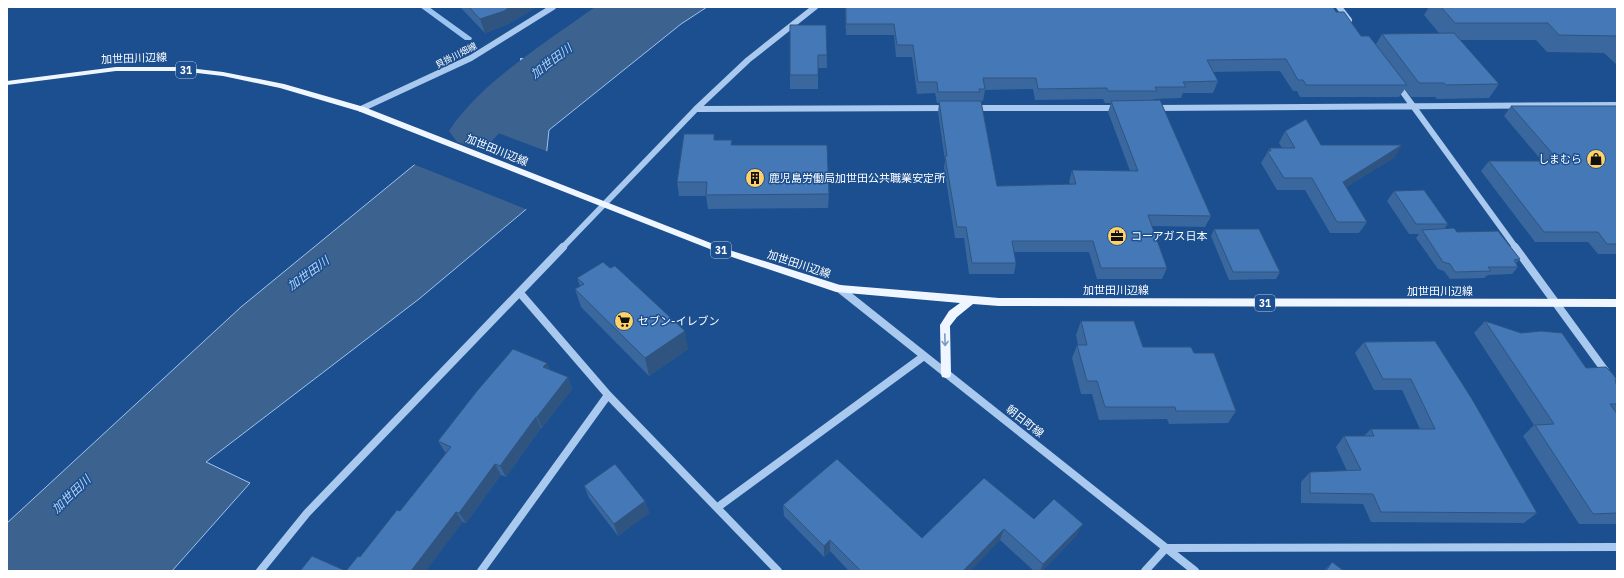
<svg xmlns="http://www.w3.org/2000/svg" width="1624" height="578" viewBox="0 0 1624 578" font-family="'IBM Plex Sans','Noto Sans JP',sans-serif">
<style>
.water{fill:#3c6290;stroke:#9cc4f0}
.pier{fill:#1b4f8f}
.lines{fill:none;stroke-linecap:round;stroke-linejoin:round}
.stream{fill:#9cc4f0;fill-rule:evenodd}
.river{fill:#3c6290;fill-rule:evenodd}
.minor-far1{stroke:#a9c9ee;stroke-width:6}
.minor{stroke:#a9c9ee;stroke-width:8}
.major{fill:#f0f6ff;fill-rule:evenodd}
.wall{fill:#3a679d;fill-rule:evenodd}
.shaded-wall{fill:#305480}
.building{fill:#4478b7;stroke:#305480}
.oneway{stroke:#7b9ac1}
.labels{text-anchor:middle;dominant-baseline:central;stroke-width:3;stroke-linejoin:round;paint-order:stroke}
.far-street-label{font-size:9px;fill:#fff;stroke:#1b4f8f}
.shield{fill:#1b4f8f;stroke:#bbcadd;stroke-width:1}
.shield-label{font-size:10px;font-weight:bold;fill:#fff}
.street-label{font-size:11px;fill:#fff;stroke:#1b4f8f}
.poi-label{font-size:11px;fill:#fff;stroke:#1b4f8f;text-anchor:start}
.water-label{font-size:12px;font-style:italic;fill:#b5d3f5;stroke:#1b4f8f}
</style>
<rect width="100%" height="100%" fill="#1b4f8f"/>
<path class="water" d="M635,7h72l-26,17 -132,106 -7,66 -123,103 -213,163 44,21 -78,88h-165v-48l234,-216 250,-205z"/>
<path class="pier" d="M466,121l83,31 -6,45 -15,13 -115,-46z"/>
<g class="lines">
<path class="stream" d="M420,7h9l43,31 -1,2h-6z
M520,58h6l20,10 -4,2h-3l-19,-8z"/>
<path class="river" d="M595,7h48l-6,9 -110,86 -36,40 -17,5 -17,-5 -8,-11c33,-50 98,-89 146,-124z"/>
<path class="minor-far1" d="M1339,7l10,13
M1397,84l119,164
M974,108h144
M1154,108l463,-3
M361,109l110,-51 82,-51
M696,109l252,-1
M562,248l134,-139 52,-49 67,-53"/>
<path class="minor" d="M1515,247l102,140
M840,289l355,282
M520,293l88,102 170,176
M718,507l206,-151
M260,571l47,-58 256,-266
M481,571l127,-176
M1145,571l21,-23 451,-1"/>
<path class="major" d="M116,67h64l43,5 61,12 80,23 362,142 114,36 159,13 618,1v8l-618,-1 -26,-2 -16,13 -7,9 1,48 -1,3 -4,1 -4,-1 -1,-3 -1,-49 9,-14 11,-8 -124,-11 -116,-39 -362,-142 -78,-23 -57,-12 -43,-5h-64l-109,14v-4z"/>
</g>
<path class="wall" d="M460,7h77l-29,17 -23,9z
M845,7h488l3,5 25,24 15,8 6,-10 57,-1 -15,-18 5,-8h188v58l-13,-12 -57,-1 -11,-12h-76l39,44 -10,14 -52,1 -2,-2h-24l-6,-8 -6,8h-99l-3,-6h-4l-13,-20 -67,1 5,9 -5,12h-30l-2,5 -27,1 -1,1 58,116 -6,11 -53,-1 15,42 -5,11h-65l-8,-27h-75l2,11 -2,11h-45l-5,-36h-9l-11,-71 1,-6 -7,-49 1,-9h-2l-2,-10 -18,1 -5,-37h-16l-2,-22h-48zM1033,89l2,11 68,-1 2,4h6l-3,9 22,59 -58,-1 -3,12 1,2 -73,2 -19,-85h5l2,-11z
M826,25l1,43h-9v21h-28v-14z
M1511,106h106v148h-19l-10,-12h-53l-54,-71 8,-10h53l-38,-45z
M1285,131l36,14 74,12 -49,30 21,35 -8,11h-29l-25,-43h-28l-16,-27 9,-15h12l-3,-5z
M715,140h17v5l97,49 -1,14 -120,1 -2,-13h-27l-2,-14z
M1394,191l54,33 -4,5 13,3 63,27 -4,4 2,4 -6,7 -24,1 -4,3 -34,1 -6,-8 -6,-2 -22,-31 3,-4h-10l-22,-33z
M1214,229l66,43 -4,7 -47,1 -18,-44z
M577,278l111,71 -39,27 -68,-69 -6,-18 5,-3z
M1081,321l62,26 51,6 42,58 -8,12 -59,1 -2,-5 -68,1 -7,-26h-11l-9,-36 5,-13h1l-2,-10z
M1485,321l101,47 30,16 1,2v138h-38l-56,-88 11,-11 -60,-92z
M1435,341l102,172 -13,10 -153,-1 -8,-18 -62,-1v-21l9,-10 37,-1 -11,-24 8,-11h20l7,-7h49l-18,-39h-28l-19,-37 9,-11z
M547,363l3,7 18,7 4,12 -30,39h-1l-35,49 -5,-2 -35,48 -3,-1 -117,49 14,-14 40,-46 46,-58 -1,-1 -7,-11z
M584,486l61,15 4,12 -31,23 -29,-38z
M783,505l139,33 112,-19 43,16 -35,36h-8l-34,-31 -30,31h-121l-19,-20 -6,6 -40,-41z
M1332,562l12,9h-20z"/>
<path class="shaded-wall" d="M510,7h27l-29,17 -23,9 -5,-14z
M1402,145l-7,12 -59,36 7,-11z
M685,331l3,18 -39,27 -4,-18z
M547,363l5,11 -9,-7z
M568,377l4,12 -30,39 -5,-11z
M536,417l5,11 -35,49 -6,-11z
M495,464l6,11 -35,48 -7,-10z
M645,501l4,12 -31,23 -4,-12z
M456,512l7,10 -37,49h-15z
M1083,524l-6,11 -35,36h-2l3,-7z
M1004,529l-4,11 -30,31h-7z
M830,540v11l-6,6v-11z"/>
<path class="building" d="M469,7h41l-6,4 -24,8z
M846,7h487l3,5h8l17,24h8l38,49h-101l-3,-5h-5l-12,-21 -79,1 11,21 -35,1 3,5h-31l2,4h-49l-1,-3 -69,1 -2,-11h-53l2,11h-6l1,3h-42l-1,-10h-19l-5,-37h-16l-3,-21h-48z
M1441,7h176v29l-58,-1 -11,-12h-93z
M790,25h36l1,30h-9v20h-28z
M1454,33l45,51 -53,1 -2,-2h-25l-37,-49z
M1160,100l51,116 -63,-1 19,53h-66l-8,-27h-81l4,22h-44l-6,-36h-9l-12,-71h2l-8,-55h42l16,85 79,-2 -4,-14 66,1 -27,-70z
M1511,106h106v138h-10l-9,-12h-54l-55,-71h70z
M1306,119l15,26h81l-59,37 24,40h-30l-25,-44h-28l-17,-27h4l-1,-3h25l-10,-17z
M684,134h30v6h18l-1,5h96l2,49 -123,1 1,-13h-30z
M1424,190l24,34h-32l-22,-33z
M1454,228l3,4 41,-1 22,28 -6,1 4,7h-30l3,4 -36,1 -5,-8 -7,-2 -21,-32z
M1214,229h45l21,43h-47z
M603,262l7,6 5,-2 70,65 -40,27 -70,-69 9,-5 -7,-6z
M1081,321h53l9,26h48l3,6h20l22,58h-60l-1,-4h-70l-8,-26h-10l-10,-36h10z
M1485,321l36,12 20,-2 21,2 24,35 20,-1 5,5 4,5 1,7 1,2v18h-7l7,10v99l-24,1 -58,-89 19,-1z
M1435,341l37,58 65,114 -156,-1 -8,-18 -63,-1v-21l51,-2 -17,-34h30l-3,-7h64l-24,-50h-28l-19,-37z
M513,349l34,14 -4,4 25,10 -31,40h-1l-36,49 -5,-2 -36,49 -3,-1 -45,59h-111l12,-15 34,15 12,-15 2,1 37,-47 3,1 51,-64 -13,-6 39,-50z
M837,459l85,79 62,-60 50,41 20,-20 29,25 -40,40 -39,-35 -41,42h-102l-31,-31 -6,6 -41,-41z
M615,464l30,37 -31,23 -30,-38z
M1332,562l12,9h-18z"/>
<defs><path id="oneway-shaft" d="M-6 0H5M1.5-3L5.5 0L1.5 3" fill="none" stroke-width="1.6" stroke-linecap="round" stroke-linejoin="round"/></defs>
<use class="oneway" href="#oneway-shaft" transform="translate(945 340) rotate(88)"/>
<defs>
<symbol id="shop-disc" viewBox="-11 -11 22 22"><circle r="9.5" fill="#ffd166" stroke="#1b4f8f"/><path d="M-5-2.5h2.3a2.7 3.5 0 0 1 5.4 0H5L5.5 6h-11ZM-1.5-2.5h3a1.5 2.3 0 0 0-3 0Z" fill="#111"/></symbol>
<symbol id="building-disc" viewBox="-11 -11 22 22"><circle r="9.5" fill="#ffd166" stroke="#1b4f8f"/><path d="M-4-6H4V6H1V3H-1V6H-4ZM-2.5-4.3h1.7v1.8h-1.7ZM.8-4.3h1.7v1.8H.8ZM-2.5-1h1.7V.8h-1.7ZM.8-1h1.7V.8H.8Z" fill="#111"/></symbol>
<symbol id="office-disc" viewBox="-11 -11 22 22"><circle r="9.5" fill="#ffd166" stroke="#1b4f8f"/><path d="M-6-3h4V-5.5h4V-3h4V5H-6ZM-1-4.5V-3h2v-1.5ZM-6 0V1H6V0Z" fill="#111"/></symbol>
<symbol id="supermarket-disc" viewBox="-11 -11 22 22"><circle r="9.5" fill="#ffd166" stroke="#1b4f8f"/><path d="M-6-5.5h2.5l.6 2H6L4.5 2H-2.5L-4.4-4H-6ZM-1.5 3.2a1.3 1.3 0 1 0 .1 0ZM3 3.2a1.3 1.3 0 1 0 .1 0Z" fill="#111"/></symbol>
</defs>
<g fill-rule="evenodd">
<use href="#shop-disc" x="1585" y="148" width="22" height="22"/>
<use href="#building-disc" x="744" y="167" width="22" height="22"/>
<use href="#office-disc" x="1106" y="225" width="22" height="22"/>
<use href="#supermarket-disc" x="613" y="310" width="22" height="22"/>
</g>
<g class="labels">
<g class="far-street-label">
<text transform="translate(456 55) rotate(-27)">貝掛川畑線</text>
</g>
<g class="shield">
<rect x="176" y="62" width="20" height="16" rx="3"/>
<rect x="711" y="242" width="20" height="16" rx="3"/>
<rect x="1255" y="295" width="20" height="16" rx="3"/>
</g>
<g class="shield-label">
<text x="186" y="70">31</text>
<text x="721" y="250">31</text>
<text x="1265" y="303">31</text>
</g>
<g class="street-label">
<text transform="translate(134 58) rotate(-2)">加世田川辺線</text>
<text transform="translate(497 150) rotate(22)">加世田川辺線</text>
<text transform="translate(799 264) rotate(18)">加世田川辺線</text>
<text x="1116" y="290">加世田川辺線</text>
<text x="1440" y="291">加世田川辺線</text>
<text transform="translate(1025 421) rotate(38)">朝日町線</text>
</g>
<g class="poi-label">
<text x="1582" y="159" text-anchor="end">しまむら</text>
<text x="769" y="178">鹿児島労働局加世田公共職業安定所</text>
<text x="1131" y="236">コーアガス日本</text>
<text x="638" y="321">セブン-イレブン</text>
</g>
<g class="water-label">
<text transform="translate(551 61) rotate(-37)">加世田川</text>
<text transform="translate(308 273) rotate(-36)">加世田川</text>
<text transform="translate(71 494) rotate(-44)">加世田川</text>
</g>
</g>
<rect width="1624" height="578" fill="none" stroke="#ffffff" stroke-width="16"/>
</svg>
